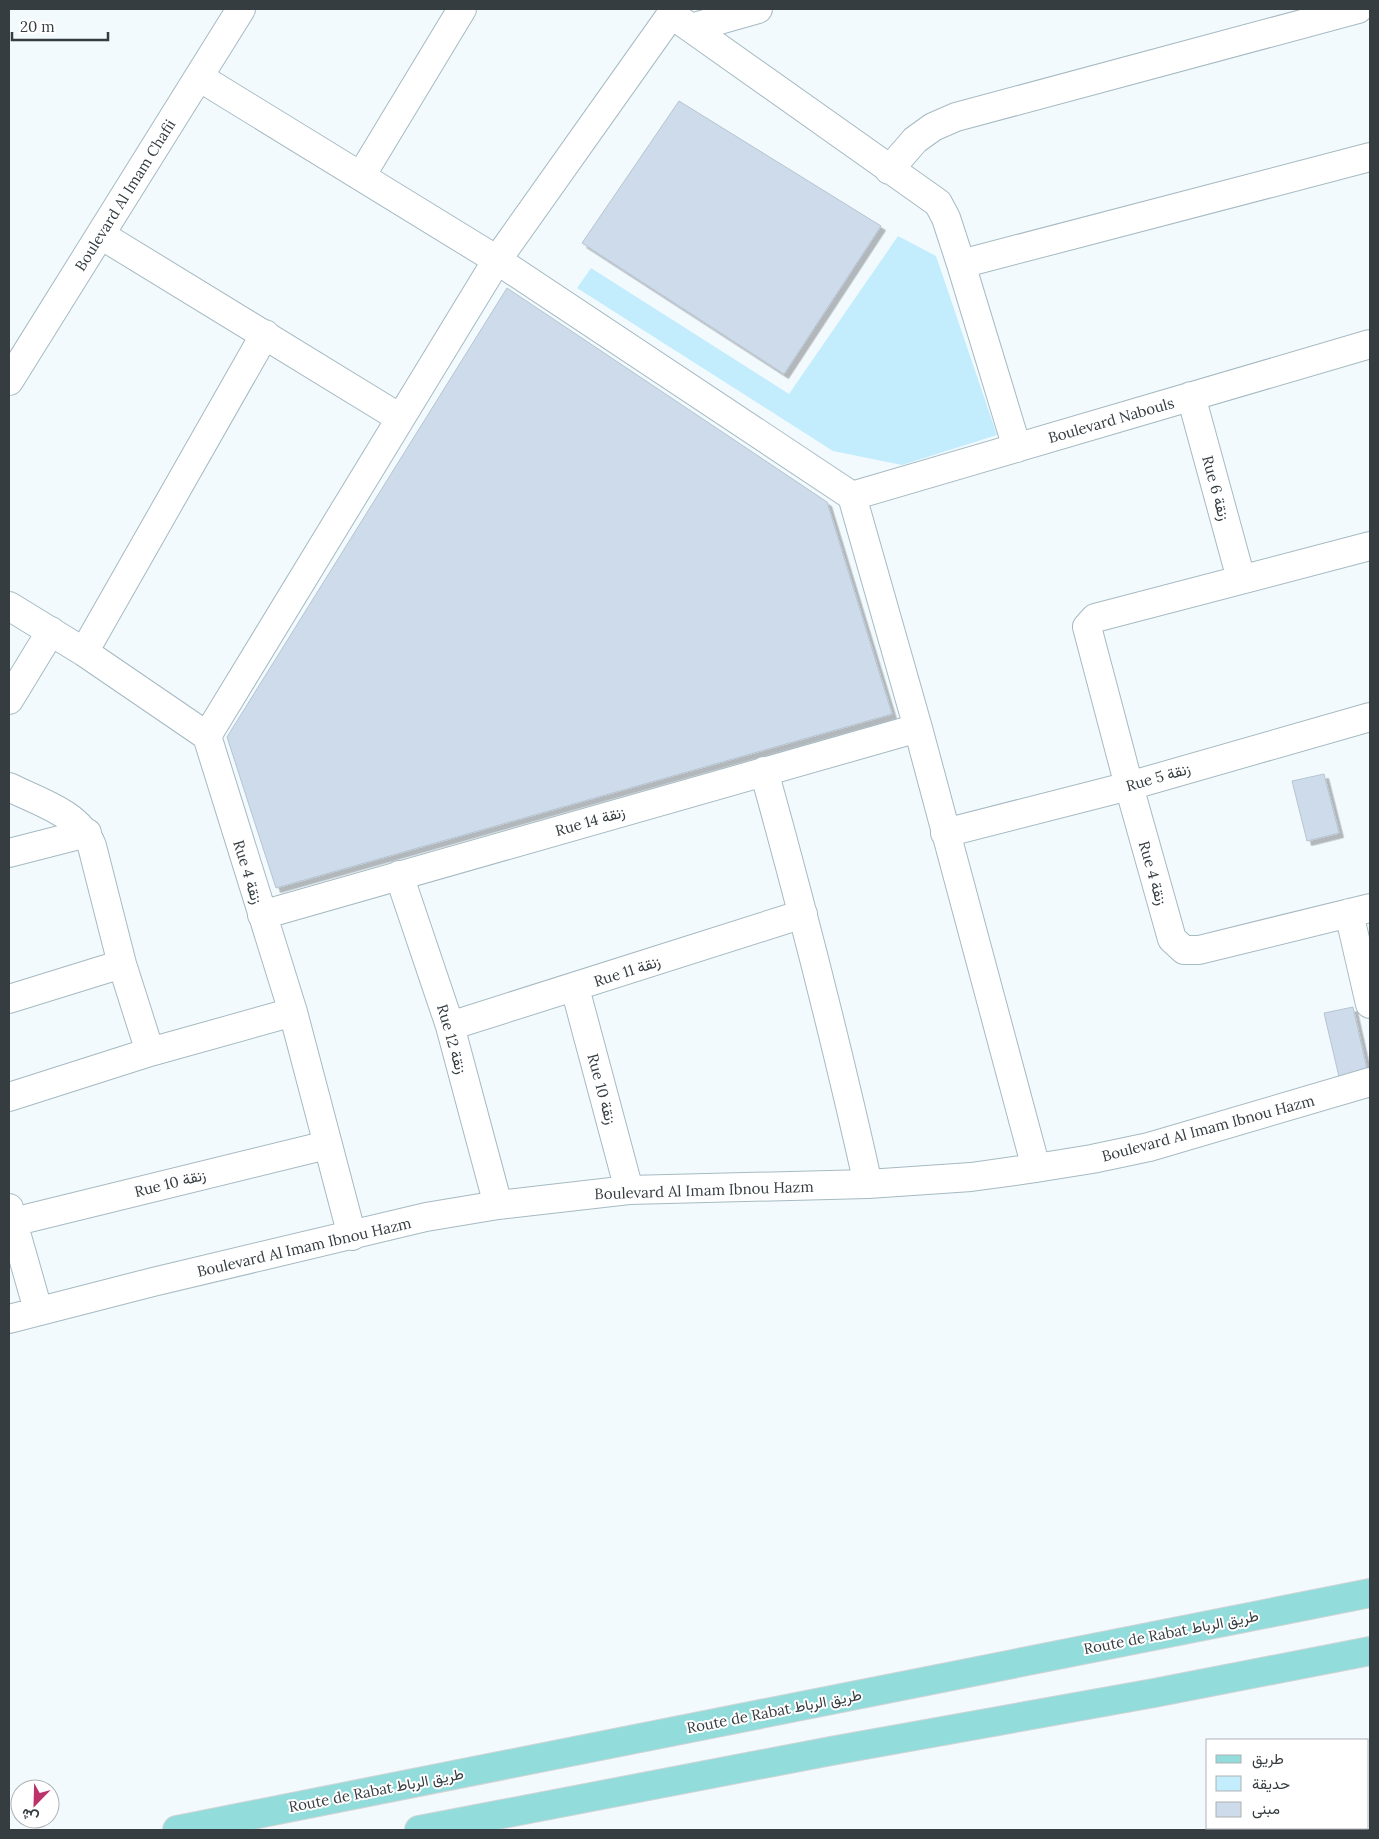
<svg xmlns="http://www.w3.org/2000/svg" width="1379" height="1839" viewBox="0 0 1379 1839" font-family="Lora,Vazirmatn,serif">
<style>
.green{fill:#c3edfd}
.building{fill:#cddbea;stroke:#b6c4d2;filter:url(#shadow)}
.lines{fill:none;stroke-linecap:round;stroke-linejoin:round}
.minor-casing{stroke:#a6bac2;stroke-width:30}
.tertiary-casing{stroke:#a6bac2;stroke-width:30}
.primary-casing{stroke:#d3d4d5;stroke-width:30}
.minor{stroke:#fff;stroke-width:28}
.tertiary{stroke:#fff;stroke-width:28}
.primary{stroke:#92dcdc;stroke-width:28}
.labels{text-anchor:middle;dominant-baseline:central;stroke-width:4;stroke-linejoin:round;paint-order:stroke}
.street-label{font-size:15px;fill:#353d40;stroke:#fff}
</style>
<defs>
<filter id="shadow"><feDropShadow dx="4.5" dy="4.5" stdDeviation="0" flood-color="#0004"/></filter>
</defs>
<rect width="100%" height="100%" fill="#f2fafe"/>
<path class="green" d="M898,236l38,20 61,179 -95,30 -69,-14 -256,-163 14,-20 198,126z"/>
<path class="building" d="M679,101l202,125 -97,148 -202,-131z
M507,288l320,214 65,212 -616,174 -49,-151z
M1324,774l15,59 -32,8 -15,-60z
M1353,1007l15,67 -28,7 -16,-68z"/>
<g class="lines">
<defs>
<path id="minor" d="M671,14l267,189 8,15 15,46 56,184
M691,28l67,-19
M199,77l298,183 355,236 66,232 118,440
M889,170l26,-30 18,-13 23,-10 402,-108
M361,176l101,-167
M101,235l299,183
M961,264l409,-107
M1191,396l50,183
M852,496l518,-152
M1370,546l-275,72 -8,9 42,159 43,153 12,11h15l171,-42
M9,606l75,46 123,84 86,276 59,224
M84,652l181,-318
M9,700l42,-69
M207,736l290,-476 178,-251
M764,771c38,137 73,274 104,413
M9,787c30,15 70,26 83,59l30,118 28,88
M945,833l184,-47 241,-69
M9,853l78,-20
M399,875l51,151 48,179
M1349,913l21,91
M262,915l656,-187
M575,988l54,202
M9,999l113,-35
M450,1026l353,-112
M9,1097l141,-45 143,-40
M9,1208l29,102
M13,1222l314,-77
M9,1319l144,-37 273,-65 72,-12 131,-15 239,-6 103,-7 65,-9 56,-9 57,-12 221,-65"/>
<path id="tertiary" d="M9,381l232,-372"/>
<path id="primary" d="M177,1830l1193,-237
M419,1830l412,-79 323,-58 216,-42"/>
</defs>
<use href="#minor" class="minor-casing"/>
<use href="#tertiary" class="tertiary-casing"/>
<use href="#primary" class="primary-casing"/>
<use href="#minor" class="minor"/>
<use href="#tertiary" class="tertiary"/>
<use href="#primary" class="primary"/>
</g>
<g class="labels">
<g class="street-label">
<text transform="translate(125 195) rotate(-58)">Boulevard Al Imam Chafii</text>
<text transform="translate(1111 420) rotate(-16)">Boulevard Nabouls</text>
<text transform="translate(1216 488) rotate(75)">Rue 6 زنقة</text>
<text transform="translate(1158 777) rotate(-16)">Rue 5 زنقة</text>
<text transform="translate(590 821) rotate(-16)">Rue 14 زنقة</text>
<text transform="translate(248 872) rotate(73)">Rue 4 زنقة</text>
<text transform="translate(1153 873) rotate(74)">Rue 4 زنقة</text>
<text transform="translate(627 971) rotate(-18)">Rue 11 زنقة</text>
<text transform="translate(452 1039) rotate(74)">Rue 12 زنقة</text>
<text transform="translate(602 1089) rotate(75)">Rue 10 زنقة</text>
<text transform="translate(1208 1128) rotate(-15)">Boulevard Al Imam Ibnou Hazm</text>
<text transform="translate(170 1183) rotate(-14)">Rue 10 زنقة</text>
<text transform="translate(704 1190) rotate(-2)">Boulevard Al Imam Ibnou Hazm</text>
<text transform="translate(304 1247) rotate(-13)">Boulevard Al Imam Ibnou Hazm</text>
<text transform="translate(1171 1632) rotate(-11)">Route de Rabat طريق الرباط</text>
<text transform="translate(774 1711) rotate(-11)">Route de Rabat طريق الرباط</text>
<text transform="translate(376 1790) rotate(-11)">Route de Rabat طريق الرباط</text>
</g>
</g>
<rect width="1379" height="1839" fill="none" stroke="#353d40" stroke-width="20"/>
<rect x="1206" y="1739" width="162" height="90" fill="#ffffff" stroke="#aeb1b3"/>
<rect x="1216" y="1755" width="25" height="8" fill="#92dcdc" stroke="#aeb1b3"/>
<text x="1252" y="1764" font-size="15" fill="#353d40">طريق</text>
<rect x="1216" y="1776" width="25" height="15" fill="#c3edfd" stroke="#aeb1b3"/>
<text x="1252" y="1789" font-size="15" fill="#353d40">حديقة</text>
<rect x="1216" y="1802" width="25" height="15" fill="#cddbea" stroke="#aeb1b3"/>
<text x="1252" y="1814" font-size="15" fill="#353d40">مبنى</text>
<g transform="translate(35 1804) rotate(203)"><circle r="24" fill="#ffffff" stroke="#aeb1b3"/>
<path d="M0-4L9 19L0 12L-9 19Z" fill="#bd326a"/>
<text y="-8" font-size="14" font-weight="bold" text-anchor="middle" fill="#353d40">ش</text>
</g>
<path d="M12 32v8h96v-8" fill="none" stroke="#353d40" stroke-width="2.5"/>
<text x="20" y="32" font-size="15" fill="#353d40" stroke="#ffffff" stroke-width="4" paint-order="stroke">20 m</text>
</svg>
